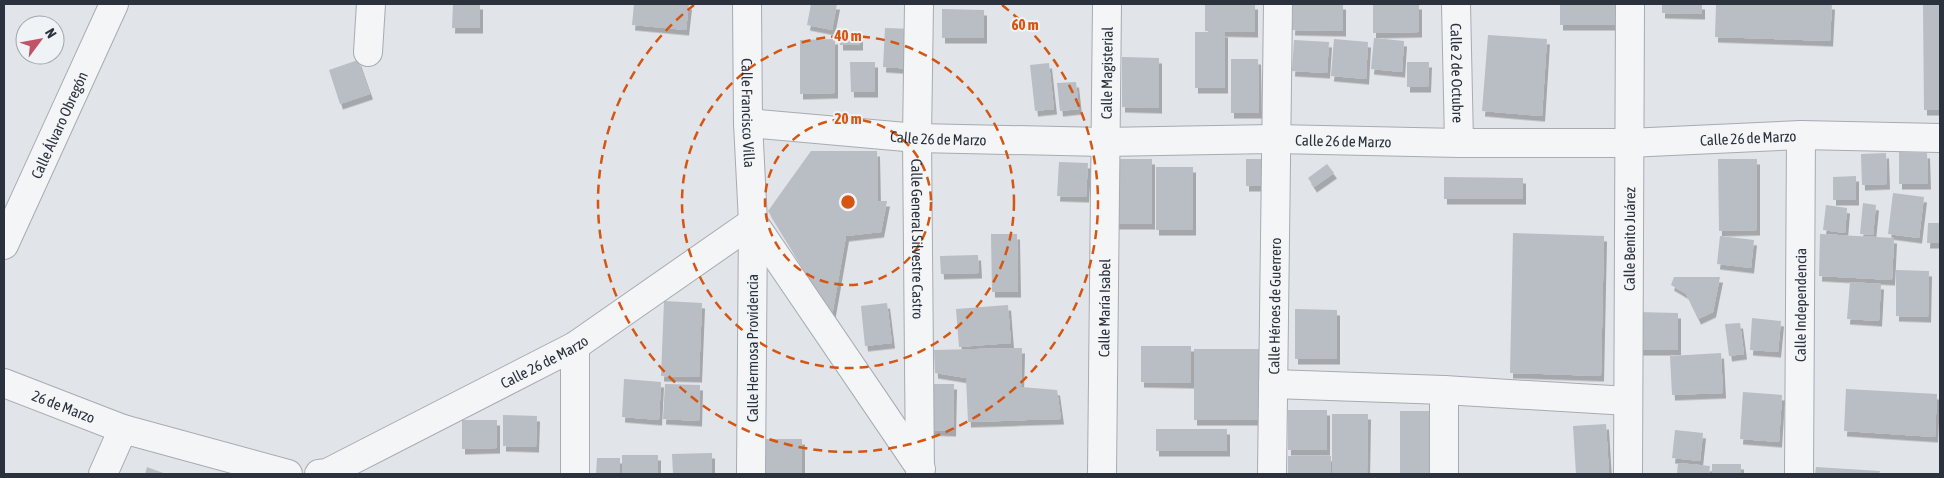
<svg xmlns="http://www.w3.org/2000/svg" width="1944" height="478" viewBox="0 0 1944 478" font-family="'Asap Condensed',sans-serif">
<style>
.building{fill:#b9bdc4;filter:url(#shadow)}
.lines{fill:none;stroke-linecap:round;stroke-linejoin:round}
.minor-casing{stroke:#a7abb2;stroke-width:30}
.minor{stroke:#f3f5f7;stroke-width:28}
.ring{fill:none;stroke:#d55511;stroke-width:2.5;stroke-dasharray:9 6}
.labels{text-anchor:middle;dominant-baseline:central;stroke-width:4;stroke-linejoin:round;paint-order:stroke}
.street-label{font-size:15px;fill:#2b323e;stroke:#f0f3f6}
.centre{fill:#d55511;stroke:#f0f3f6;stroke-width:2.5}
.ring-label{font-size:15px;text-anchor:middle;font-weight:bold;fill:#d55511;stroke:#f0f3f6;stroke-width:4;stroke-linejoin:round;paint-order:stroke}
</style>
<defs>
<filter id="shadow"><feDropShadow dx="3" dy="5.5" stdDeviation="0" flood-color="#0004"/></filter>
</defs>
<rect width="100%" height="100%" fill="#e1e4e8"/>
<path class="building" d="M453,4h27v24h-28z
M634,4h55l-3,26 -54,-5z
M811,4h26l-5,26 -25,-5z
M1205,4h50v28l-50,-1z
M1293,4h50v27l-51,-1z
M1373,4h46v28l-46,1z
M1560,4h64v21h-64z
M1662,4h40v10l-40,-1z
M1716,4h116l-2,37 -115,-4z
M1923,4h17v106h-16z
M942,9l42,1v28h-42z
M885,28l29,1 -1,40 -30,-2z
M840,32h20v13h-20z
M1195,32h30v56h-30z
M1488,35l59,4 -5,77 -60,-5z
M1374,38l30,3 -2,31 -31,-3z
M835,39v54l-35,1v-54z
M1334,39l34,3 -2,37 -35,-3z
M1294,40l35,2 -2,31 -35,-2z
M1122,57l37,1v50l-37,-1z
M1231,59h27l1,54h-28z
M358,60l12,34 -30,10 -11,-34z
M850,62h25v30h-24z
M1407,62h22l-1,25h-21z
M1049,63l5,46 -19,2 -5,-46z
M1076,82l3,27 -19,2 -3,-28z
M811,151h66l1,50h9l-6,31 -35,4 -14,80 -64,-105z
M1899,152l28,1 1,31h-29z
M1886,153l1,31 -25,1 -1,-31z
M1111,159h41v65h-41z
M1246,159h19v27h-19z
M1718,159h39v71l-38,1z
M1059,162l29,1 -2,34 -29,-1z
M1327,164l7,9 -20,14 -6,-9z
M1156,167h37v63h-37z
M1856,176v24h-23v-23z
M1444,177l79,1v21h-79z
M1893,193l31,4 -5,41 -31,-4z
M1863,203l13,2 -3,30 -13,-1z
M1826,205l21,3 -2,25 -22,-3z
M1928,223h12v20h-13z
M1513,233l91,3 -3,140 -91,-3z
M991,234h26l1,58h-26z
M1820,234l74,4 -2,42 -73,-4z
M1720,236l34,4 -3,28 -34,-4z
M978,255l1,18 -38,1 -1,-18z
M1896,270l33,1 -1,46 -32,-1z
M1674,277h46l-7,35 -15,7 -12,-25 -15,-9z
M1850,282l31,2 -2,37 -32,-2z
M664,301l38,2 -3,74 -38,-1z
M887,303l5,40 -27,3 -4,-40z
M1008,305l3,38 -52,4 -3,-38z
M1295,309l42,1v49h-42z
M1636,312l42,1v37h-42z
M1752,318l29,3 -3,31 -28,-2z
M1740,323l4,31 -15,2 -4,-32z
M1141,346h50v37l-50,-1z
M1022,348l-1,39 36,3 4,29 -93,3 -2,-44 -31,-5 -1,-23z
M1194,349h72l1,71h-73z
M1721,353l2,40 -51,2 -2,-39z
M624,379l37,3 -2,38 -37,-3z
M665,384l35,1 -1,36 -36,-2z
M927,384h27l-1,47 -27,-1z
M1846,389l91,5 -2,43 -91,-6z
M1743,392l39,3 -3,47 -39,-3z
M1288,410h39v40h-39z
M1400,411h38v63h-38z
M1332,414h36l-1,60h-35z
M503,415l34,1 -1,31 -33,-1z
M462,420h35v28l-35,1z
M1606,424l3,50h-33l-3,-48z
M1156,429h71v22h-71z
M1675,430l28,3 -3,28 -28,-3z
M760,439h42v35h-42z
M712,453v21h-39l-1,-20z
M622,455h36v19h-36z
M1288,456h43v18h-43z
M597,458h23v16h-24z
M1678,463l32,3 -1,8h-32z
M1712,464h29v10h-29z
M147,467l19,7h-21z
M1816,467l64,4 -1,3h-64z"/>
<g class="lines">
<defs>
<g id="minor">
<path id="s1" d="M747,4l1,119 5,99 -2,252"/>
<path id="s2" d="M919,4l-2,134 3,336"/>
<path id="s3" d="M1456,4l3,139"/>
<path d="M368,52l3,-48"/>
<path id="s4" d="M748,123l169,15 187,4 172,-3 183,4h169l173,-8 139,3"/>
<path d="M753,222l168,247"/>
<path id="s5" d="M4,245l110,-241"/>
<path d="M575,346v128"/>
<path id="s6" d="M4,383l119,46 165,45"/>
<path d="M1273,384l171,6 184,11"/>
<path d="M1444,390v84"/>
<path d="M103,474l20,-45"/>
<path id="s7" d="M319,474l8,-1 248,-127 178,-124"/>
<path id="s8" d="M1102,474l5,-470"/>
<path id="s9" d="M1272,474l6,-470"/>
<path id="s10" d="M1628,474l2,-470"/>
<path id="s11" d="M1799,474l2,-339"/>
</g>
</defs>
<use href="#minor" class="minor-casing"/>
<use href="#minor" class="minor"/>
</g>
<g class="ring">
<circle cx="848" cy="202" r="83"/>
<circle cx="848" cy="202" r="166"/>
<path d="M1002 5A250 250 0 1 1 694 5"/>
</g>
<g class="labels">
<g class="street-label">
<text stroke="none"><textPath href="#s8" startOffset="401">Calle Magisterial</textPath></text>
<text stroke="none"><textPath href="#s3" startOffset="69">Calle 2 de Octubre</textPath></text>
<text stroke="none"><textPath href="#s1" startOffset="109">Calle Francisco Villa</textPath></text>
<text stroke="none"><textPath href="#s5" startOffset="132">Calle Álvaro Obregón</textPath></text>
<text stroke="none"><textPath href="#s4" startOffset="191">Calle 26 de Marzo</textPath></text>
<text stroke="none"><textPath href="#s4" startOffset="1001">Calle 26 de Marzo</textPath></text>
<text stroke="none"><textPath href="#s4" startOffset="596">Calle 26 de Marzo</textPath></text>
<text stroke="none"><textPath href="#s2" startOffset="235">Calle General Silvestre Castro</textPath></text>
<text stroke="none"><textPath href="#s10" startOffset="235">Calle Benito Juárez</textPath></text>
<text stroke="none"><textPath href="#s11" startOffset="169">Calle Independencia</textPath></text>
<text stroke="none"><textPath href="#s9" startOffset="168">Calle Héroes de Guerrero</textPath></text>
<text stroke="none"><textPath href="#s8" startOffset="166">Calle María Isabel</textPath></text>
<text transform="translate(752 348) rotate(-90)">Calle Hermosa Providencia</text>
<text stroke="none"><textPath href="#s7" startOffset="252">Calle 26 de Marzo</textPath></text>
<text stroke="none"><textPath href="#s6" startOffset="64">26 de Marzo</textPath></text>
</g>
</g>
<circle cx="848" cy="202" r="8" class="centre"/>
<g class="ring-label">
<text x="1025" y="30">60 m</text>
<text x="848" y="41">40 m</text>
<text x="848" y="124">20 m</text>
</g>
<rect width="1944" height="478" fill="none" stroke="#2b323e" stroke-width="10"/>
<g transform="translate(40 40) rotate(58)"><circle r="24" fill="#f0f3f6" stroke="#a1a6ac"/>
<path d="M0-4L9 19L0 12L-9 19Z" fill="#c05365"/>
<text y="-8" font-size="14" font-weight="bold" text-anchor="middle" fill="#2b323e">N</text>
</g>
</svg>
